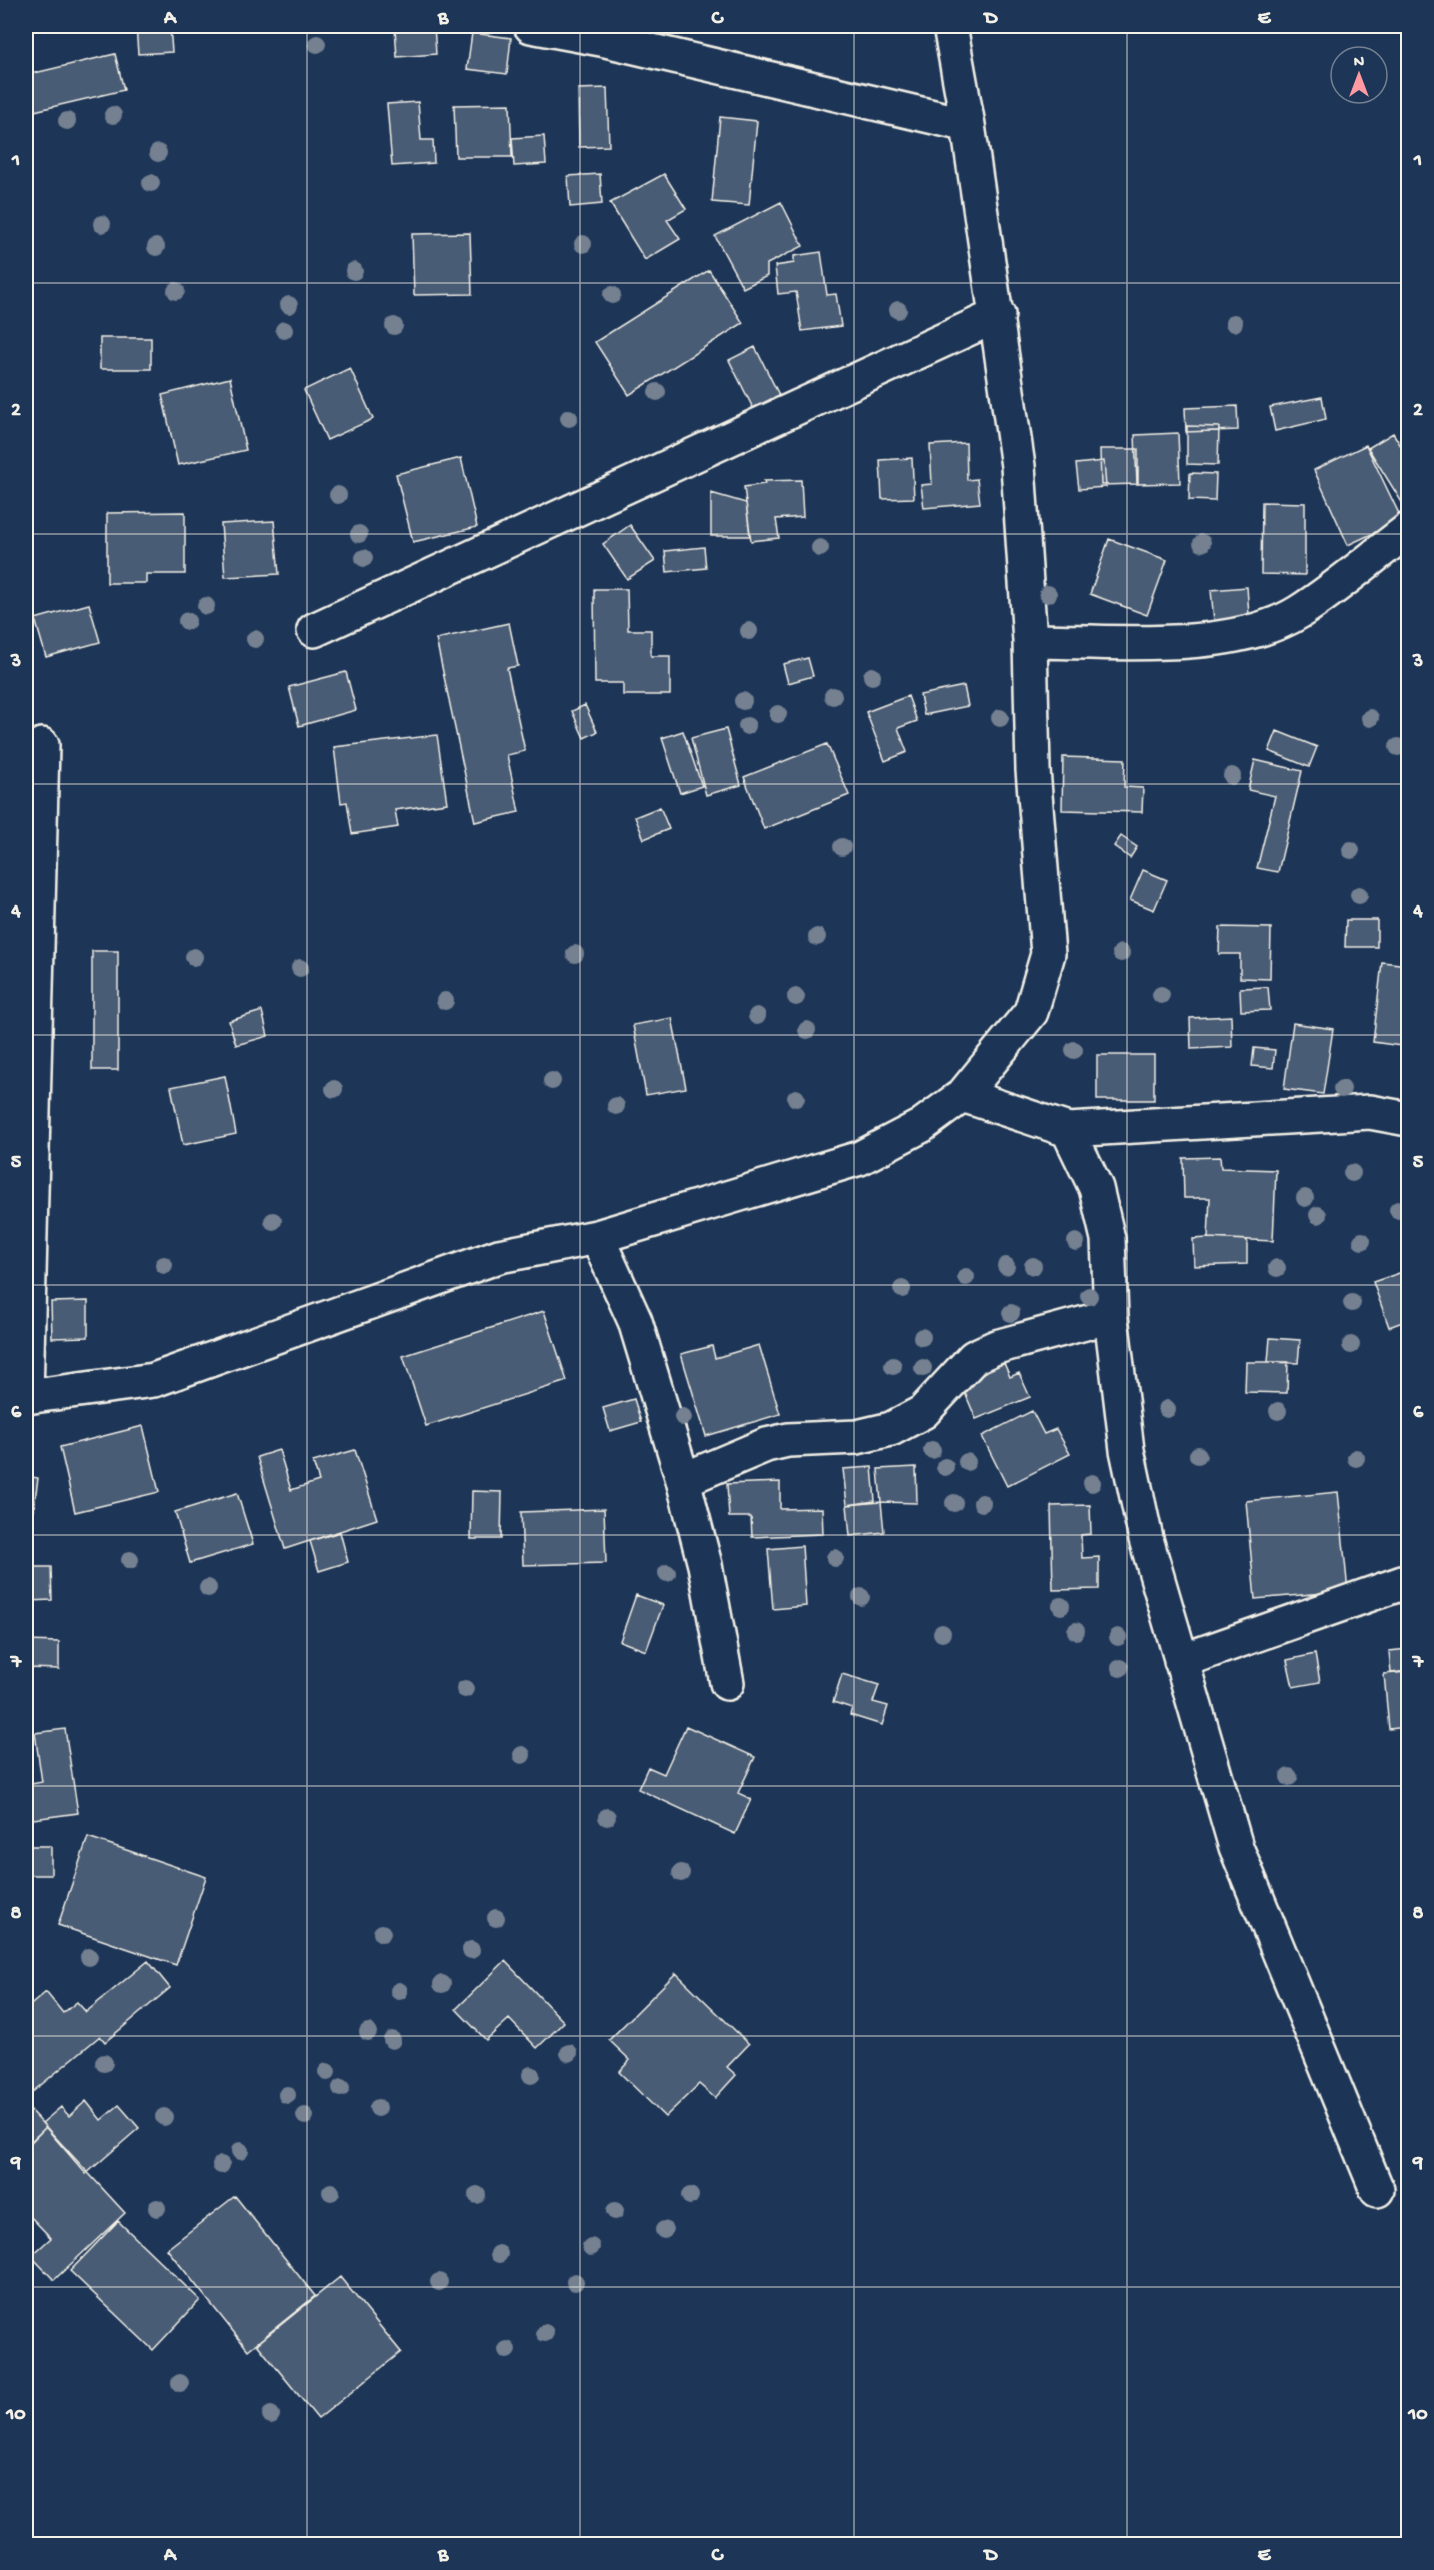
<svg xmlns="http://www.w3.org/2000/svg" width="1434" height="2570" viewBox="0 0 1434 2570" font-family="'Gochi Hand',sans-serif">
<style>
.building{fill:#485b74;stroke:#f4f1e8;stroke-width:1.5}
.lines{fill:none;stroke-linecap:round;stroke-linejoin:round}
.minor-casing{stroke:#f4f1e8;stroke-width:38}
.minor{stroke:#1d3557;stroke-width:33}
.tree{fill:#748191}
.grid{fill:none;stroke:#f4f1e8;stroke-width:1.5;stroke-opacity:0.55}
.neatline{fill:none;stroke:#f4f1e8;stroke-width:2}
.grid-label{font-size:20px;text-anchor:middle;font-weight:bold;fill:#f4f1e8}
</style>
<rect width="100%" height="100%" fill="#1d3557"/>
<filter id="ink" filterUnits="userSpaceOnUse"><feTurbulence type="fractalNoise" baseFrequency=".0167" numOctaves="2"/><feDisplacementMap in="SourceGraphic" scale="12" xChannelSelector="R" yChannelSelector="G"/><feConvolveMatrix kernelMatrix="1 2 1 2 8 2 1 2 1" color-interpolation-filters="sRGB"/></filter>
<g filter="url(#ink)">
<path class="building" d="M136,26h34l2,26 -34,2z
M434,26l2,28 -39,3 -2,-29z
M472,33l39,5 -4,36 -40,-5z
M115,54l9,36 -98,23v-38z
M607,88l2,58 -30,1 -1,-58z
M418,102l3,38h12l1,23 -42,3 -5,-62z
M510,104l2,53h-56l-2,-52z
M720,117l37,4 -8,84 -37,-3z
M544,136l2,28 -32,2 -2,-28z
M600,174l2,30 -32,3 -2,-31z
M664,174l22,35 -19,11 13,19 -35,21 -35,-57z
M781,202l22,44 -36,18v12l-24,12 -28,-52z
M470,233l2,61 -58,1 -2,-61z
M821,252l6,43 9,-1 5,32 -39,5 -6,-39 -18,2 -3,-28 19,-3v-7z
M709,270l34,53 -114,72 -34,-53z
M100,338h51v31h-51z
M755,347l24,48 -26,13 -24,-48z
M350,368l23,51 -46,21 -23,-50z
M230,378l16,72 -68,15 -16,-70z
M1322,397l4,22 -51,12 -5,-24z
M1237,406l1,24 -52,2 -1,-24z
M1187,426l32,1 -1,38 -31,-1z
M1178,433l2,50 -43,1 -2,-49z
M1393,433l15,24v55l-40,-64z
M966,443l1,37 10,-1 3,24 -56,5 -3,-23 11,-1 -2,-39z
M1366,445l36,75 -54,25 -34,-75z
M1100,449h38v35l-37,1z
M461,458l16,69 -64,15 -17,-68z
M912,458l2,40 -32,1 -2,-39z
M1104,461l2,26 -27,2 -3,-25z
M1190,473l26,1 -1,27 -26,-1z
M801,480l2,37 -27,2 3,19 -28,3 -7,-54 21,-3 -1,-3z
M711,493l35,10 4,33h-39z
M1262,502l43,1v72l-44,-1z
M185,512v62h-39v9h-39v-70z
M274,521l5,53 -54,3 -4,-53z
M630,525l25,36 -28,18 -24,-35z
M1109,539l58,21 -20,55 -57,-21z
M704,547l2,21 -39,4 -2,-21z
M1247,587l3,42 -35,3 -4,-42z
M594,589h33l1,41h23v26h19v39h-47v-12h-28z
M89,604l11,38 -54,15 -11,-38z
M509,623l9,43 -11,2 18,83 -18,4 12,57 -44,10 -39,-183z
M808,658l5,18 -25,7 -5,-19z
M346,672l10,38 -57,16 -10,-39z
M964,686l4,20 -44,9 -4,-20z
M908,696l9,25 -19,7 9,24 -22,9 -19,-49z
M585,705l12,27 -13,6 -12,-27z
M726,729l15,56 -35,10 -15,-57z
M683,731l19,55 -22,7 -18,-55z
M1277,731l40,16 -8,20 -40,-16z
M437,735l10,68 -52,7 3,17 -46,7 -5,-32 -6,1 -7,-56z
M827,744l22,51 -85,34 -20,-52z
M1063,757l62,2 -1,28 19,1 -1,24 -80,-2z
M1255,760l47,11 -24,101 -21,-4 18,-72 -27,-6z
M660,807l9,22 -25,10 -9,-22z
M1121,836l16,11 -7,11 -16,-12z
M1143,870l24,10 -13,30 -24,-10z
M1346,920h31v27h-32z
M1220,927l51,1 -1,51 -30,-1v-24h-21z
M92,951h26v119h-26z
M1382,962l26,3v82l-35,-5z
M1268,987l2,23 -29,1 -1,-23z
M262,1011l6,25 -32,9 -7,-24z
M1231,1016l1,31 -41,2 -1,-31z
M672,1018l14,70 -40,7 -13,-70z
M1293,1023l40,6 -10,65 -39,-5z
M1254,1048l21,2 -2,18 -21,-2z
M1097,1055h57v45h-57z
M225,1076l11,58 -53,11 -12,-58z
M1220,1157l1,11 55,2 -3,71 -65,-3 2,-40h-26l-1,-40z
M1208,1238l39,2v24l-53,2 -1,-27z
M1408,1270v50l-19,7 -16,-45z
M88,1301v36l-36,1 -1,-36z
M544,1311l23,70 -141,45 -23,-70z
M1270,1338l30,2 -2,23 -30,-1z
M759,1345l21,69 -74,22 -25,-82 31,-8 3,12z
M1246,1362h42l-1,31 -42,-1z
M1004,1363l6,14 9,-4 11,24 -54,22 -16,-38z
M634,1399l7,23 -31,9 -7,-23z
M1032,1411l12,23 12,-5 14,25 -63,32 -25,-50z
M143,1426l16,66 -84,20 -15,-65z
M279,1450l12,40 28,-9 -6,-19 42,-12 22,69 -92,30 -28,-92z
M872,1467l3,34 -28,4 -4,-36z
M916,1467l1,36 -36,-1 -3,-33z
M26,1476l12,2 -6,44 -6,-1z
M780,1482v27l42,-1 1,26 -71,3 -1,-20h-22l-2,-33z
M472,1491l30,1 -1,47h-30z
M1338,1492l10,99 -93,8 -9,-98z
M237,1493l16,51 -63,19 -15,-51z
M881,1502l3,30 -34,4 -3,-31z
M1090,1505l1,29 -10,1 1,23 17,-1v32l-46,1 -2,-84z
M604,1509l2,54 -83,2 -2,-53z
M340,1532l8,30 -29,9 -9,-30z
M802,1546l4,60 -33,3 -5,-60z
M28,1567h23l1,33 -23,1z
M636,1595l27,10 -17,46 -26,-10z
M26,1641l33,1v27l-33,-1z
M1408,1649v22l-17,2 -2,-22z
M1315,1654l5,28 -27,5 -6,-27z
M1408,1672v55l-19,2 -5,-55z
M842,1674l37,11 -6,17 15,4 -6,19 -32,-10 2,-7 -19,-6z
M686,1726l69,31 -17,36 13,6 -16,35 -97,-45 10,-22 16,7z
M65,1729l13,84 -52,7v-35l16,-3 -7,-49z
M88,1837l118,40 -30,88 -118,-40z
M26,1846h25v29h-25z
M148,1961l22,27 -65,54 -5,-6 -70,58 -4,-5v-80l20,-17 17,21 14,-11 9,10z
M505,1961l59,61 -27,26 -28,-29 -23,21 -30,-31z
M676,1973l73,71 -22,23 9,8 -21,23 -16,-14 -34,33 -46,-45 11,-12 -21,-20z
M86,2101l15,19 18,-15 20,23 -53,46 -44,-51 19,-16 8,9z
M26,2106l20,21 -17,17 -3,-4z
M46,2127l79,86 -71,67 -23,-24 20,-18 -25,-26v-66z
M235,2196l80,100 -67,54 -81,-101z
M118,2221l82,79 -47,50 -83,-79z
M340,2277l61,75 -83,67 -61,-75z"/>
<g class="lines">
<defs>
<path id="minor" d="M531,26l70,13 367,86
M314,630l684,-315
M1030,641c77,0 202,13 269,-29 38,-24 73,-55 109,-82
M963,1095l105,35 28,58 12,51 3,77 16,134 19,89 90,308 141,343
M1068,1130l302,-18 38,7
M597,1237l38,84 48,159 22,85 22,118
M26,1397l128,-17 345,-124 98,-19 263,-79 61,-32 42,-31 68,-83 17,-58 -15,-184 -3,-129 -12,-175 -50,-341 -18,-99
M26,1397l16,-652
M683,1480l83,-35 22,-5 69,-3 34,-8 32,-17 51,-55 22,-10 115,-31
M1181,1661l227,-80"/>
</defs>
<use href="#minor" class="minor-casing"/>
<use href="#minor" class="minor"/>
</g>
<g class="tree">
<circle cx="317" cy="44" r="9"/>
<circle cx="113" cy="115" r="9"/>
<circle cx="67" cy="121" r="9"/>
<circle cx="158" cy="153" r="9"/>
<circle cx="151" cy="183" r="9"/>
<circle cx="102" cy="224" r="9"/>
<circle cx="583" cy="244" r="9"/>
<circle cx="156" cy="247" r="9"/>
<circle cx="354" cy="271" r="9"/>
<circle cx="176" cy="291" r="9"/>
<circle cx="612" cy="295" r="9"/>
<circle cx="289" cy="305" r="9"/>
<circle cx="898" cy="310" r="9"/>
<circle cx="1234" cy="323" r="9"/>
<circle cx="394" cy="326" r="9"/>
<circle cx="284" cy="330" r="9"/>
<circle cx="657" cy="392" r="9"/>
<circle cx="569" cy="418" r="9"/>
<circle cx="338" cy="495" r="9"/>
<circle cx="359" cy="534" r="9"/>
<circle cx="1202" cy="543" r="9"/>
<circle cx="820" cy="548" r="9"/>
<circle cx="364" cy="558" r="9"/>
<circle cx="1048" cy="594" r="9"/>
<circle cx="206" cy="606" r="9"/>
<circle cx="187" cy="621" r="9"/>
<circle cx="749" cy="631" r="9"/>
<circle cx="255" cy="639" r="9"/>
<circle cx="872" cy="676" r="9"/>
<circle cx="833" cy="696" r="9"/>
<circle cx="743" cy="701" r="9"/>
<circle cx="778" cy="714" r="9"/>
<circle cx="1000" cy="718" r="9"/>
<circle cx="1370" cy="718" r="9"/>
<circle cx="747" cy="726" r="9"/>
<circle cx="1398" cy="747" r="9"/>
<circle cx="1232" cy="776" r="9"/>
<circle cx="842" cy="847" r="9"/>
<circle cx="1351" cy="850" r="9"/>
<circle cx="1359" cy="895" r="9"/>
<circle cx="817" cy="937" r="9"/>
<circle cx="1121" cy="953" r="9"/>
<circle cx="575" cy="954" r="9"/>
<circle cx="194" cy="957" r="9"/>
<circle cx="300" cy="968" r="9"/>
<circle cx="1161" cy="995" r="9"/>
<circle cx="796" cy="997" r="9"/>
<circle cx="445" cy="1001" r="9"/>
<circle cx="757" cy="1016" r="9"/>
<circle cx="807" cy="1030" r="9"/>
<circle cx="1074" cy="1050" r="9"/>
<circle cx="552" cy="1081" r="9"/>
<circle cx="334" cy="1089" r="9"/>
<circle cx="1342" cy="1089" r="9"/>
<circle cx="796" cy="1098" r="9"/>
<circle cx="616" cy="1106" r="9"/>
<circle cx="1352" cy="1173" r="9"/>
<circle cx="1305" cy="1198" r="9"/>
<circle cx="1398" cy="1210" r="9"/>
<circle cx="1318" cy="1215" r="9"/>
<circle cx="273" cy="1221" r="9"/>
<circle cx="1362" cy="1241" r="9"/>
<circle cx="1076" cy="1242" r="9"/>
<circle cx="164" cy="1265" r="9"/>
<circle cx="1006" cy="1266" r="9"/>
<circle cx="1033" cy="1266" r="9"/>
<circle cx="1277" cy="1268" r="9"/>
<circle cx="966" cy="1277" r="9"/>
<circle cx="902" cy="1289" r="9"/>
<circle cx="1089" cy="1296" r="9"/>
<circle cx="1352" cy="1303" r="9"/>
<circle cx="1011" cy="1313" r="9"/>
<circle cx="922" cy="1337" r="9"/>
<circle cx="1351" cy="1345" r="9"/>
<circle cx="893" cy="1366" r="9"/>
<circle cx="923" cy="1368" r="9"/>
<circle cx="1167" cy="1409" r="9"/>
<circle cx="1278" cy="1411" r="9"/>
<circle cx="683" cy="1417" r="9"/>
<circle cx="932" cy="1450" r="9"/>
<circle cx="1198" cy="1455" r="9"/>
<circle cx="1356" cy="1458" r="9"/>
<circle cx="967" cy="1462" r="9"/>
<circle cx="945" cy="1467" r="9"/>
<circle cx="1092" cy="1483" r="9"/>
<circle cx="954" cy="1503" r="9"/>
<circle cx="982" cy="1503" r="9"/>
<circle cx="835" cy="1558" r="9"/>
<circle cx="130" cy="1560" r="9"/>
<circle cx="667" cy="1573" r="9"/>
<circle cx="208" cy="1588" r="9"/>
<circle cx="861" cy="1597" r="9"/>
<circle cx="1061" cy="1606" r="9"/>
<circle cx="1076" cy="1631" r="9"/>
<circle cx="942" cy="1633" r="9"/>
<circle cx="1118" cy="1637" r="9"/>
<circle cx="1120" cy="1668" r="9"/>
<circle cx="465" cy="1689" r="9"/>
<circle cx="522" cy="1755" r="9"/>
<circle cx="1289" cy="1777" r="9"/>
<circle cx="607" cy="1817" r="9"/>
<circle cx="681" cy="1873" r="9"/>
<circle cx="496" cy="1918" r="9"/>
<circle cx="382" cy="1933" r="9"/>
<circle cx="471" cy="1950" r="9"/>
<circle cx="89" cy="1957" r="9"/>
<circle cx="442" cy="1984" r="9"/>
<circle cx="399" cy="1991" r="9"/>
<circle cx="368" cy="2032" r="9"/>
<circle cx="392" cy="2040" r="9"/>
<circle cx="569" cy="2053" r="9"/>
<circle cx="104" cy="2063" r="9"/>
<circle cx="327" cy="2072" r="9"/>
<circle cx="531" cy="2075" r="9"/>
<circle cx="341" cy="2088" r="9"/>
<circle cx="287" cy="2095" r="9"/>
<circle cx="378" cy="2108" r="9"/>
<circle cx="305" cy="2116" r="9"/>
<circle cx="164" cy="2117" r="9"/>
<circle cx="240" cy="2151" r="9"/>
<circle cx="221" cy="2165" r="9"/>
<circle cx="331" cy="2192" r="9"/>
<circle cx="477" cy="2195" r="9"/>
<circle cx="690" cy="2196" r="9"/>
<circle cx="157" cy="2208" r="9"/>
<circle cx="615" cy="2211" r="9"/>
<circle cx="664" cy="2230" r="9"/>
<circle cx="591" cy="2247" r="9"/>
<circle cx="499" cy="2254" r="9"/>
<circle cx="439" cy="2282" r="9"/>
<circle cx="575" cy="2282" r="9"/>
<circle cx="545" cy="2333" r="9"/>
<circle cx="507" cy="2350" r="9"/>
<circle cx="180" cy="2383" r="9"/>
<circle cx="271" cy="2415" r="9"/>
</g>
</g>
<path class="grid" d="M307,26v2518M580,26v2518M854,26v2518M1127,26v2518M26,283h1382M26,534h1382M26,784h1382M26,1035h1382M26,1285h1382M26,1535h1382M26,1786h1382M26,2036h1382M26,2287h1382"/>
<rect width="1434" height="2570" fill="none" stroke="#1d3557" stroke-width="66"/>
<g transform="translate(1359 75)"><circle r="28" fill="#1d3557" stroke="#738091" stroke-width="1.5"/>
<path d="M0-4.5L10 22L0 15L-10 22Z" fill="#ff9aa2"/>
<text y="-9" font-size="16" font-weight="bold" text-anchor="middle" fill="#f4f1e8">N</text>
</g>
<rect x="33" y="33" width="1368" height="2504" class="neatline"/>
<g class="grid-label">
<text x="170" y="23">A</text>
<text x="443" y="23">B</text>
<text x="717" y="23">C</text>
<text x="991" y="23">D</text>
<text x="1264" y="23">E</text>
<text x="16" y="165">1</text>
<text x="1418" y="165">1</text>
<text x="16" y="415">2</text>
<text x="1418" y="415">2</text>
<text x="16" y="666">3</text>
<text x="1418" y="666">3</text>
<text x="16" y="916">4</text>
<text x="1418" y="916">4</text>
<text x="16" y="1167">5</text>
<text x="1418" y="1167">5</text>
<text x="16" y="1417">6</text>
<text x="1418" y="1417">6</text>
<text x="16" y="1667">7</text>
<text x="1418" y="1667">7</text>
<text x="16" y="1918">8</text>
<text x="1418" y="1918">8</text>
<text x="16" y="2168">9</text>
<text x="1418" y="2168">9</text>
<text x="16" y="2419">10</text>
<text x="1418" y="2419">10</text>
<text x="170" y="2560">A</text>
<text x="443" y="2560">B</text>
<text x="717" y="2560">C</text>
<text x="991" y="2560">D</text>
<text x="1264" y="2560">E</text>
</g>
</svg>
